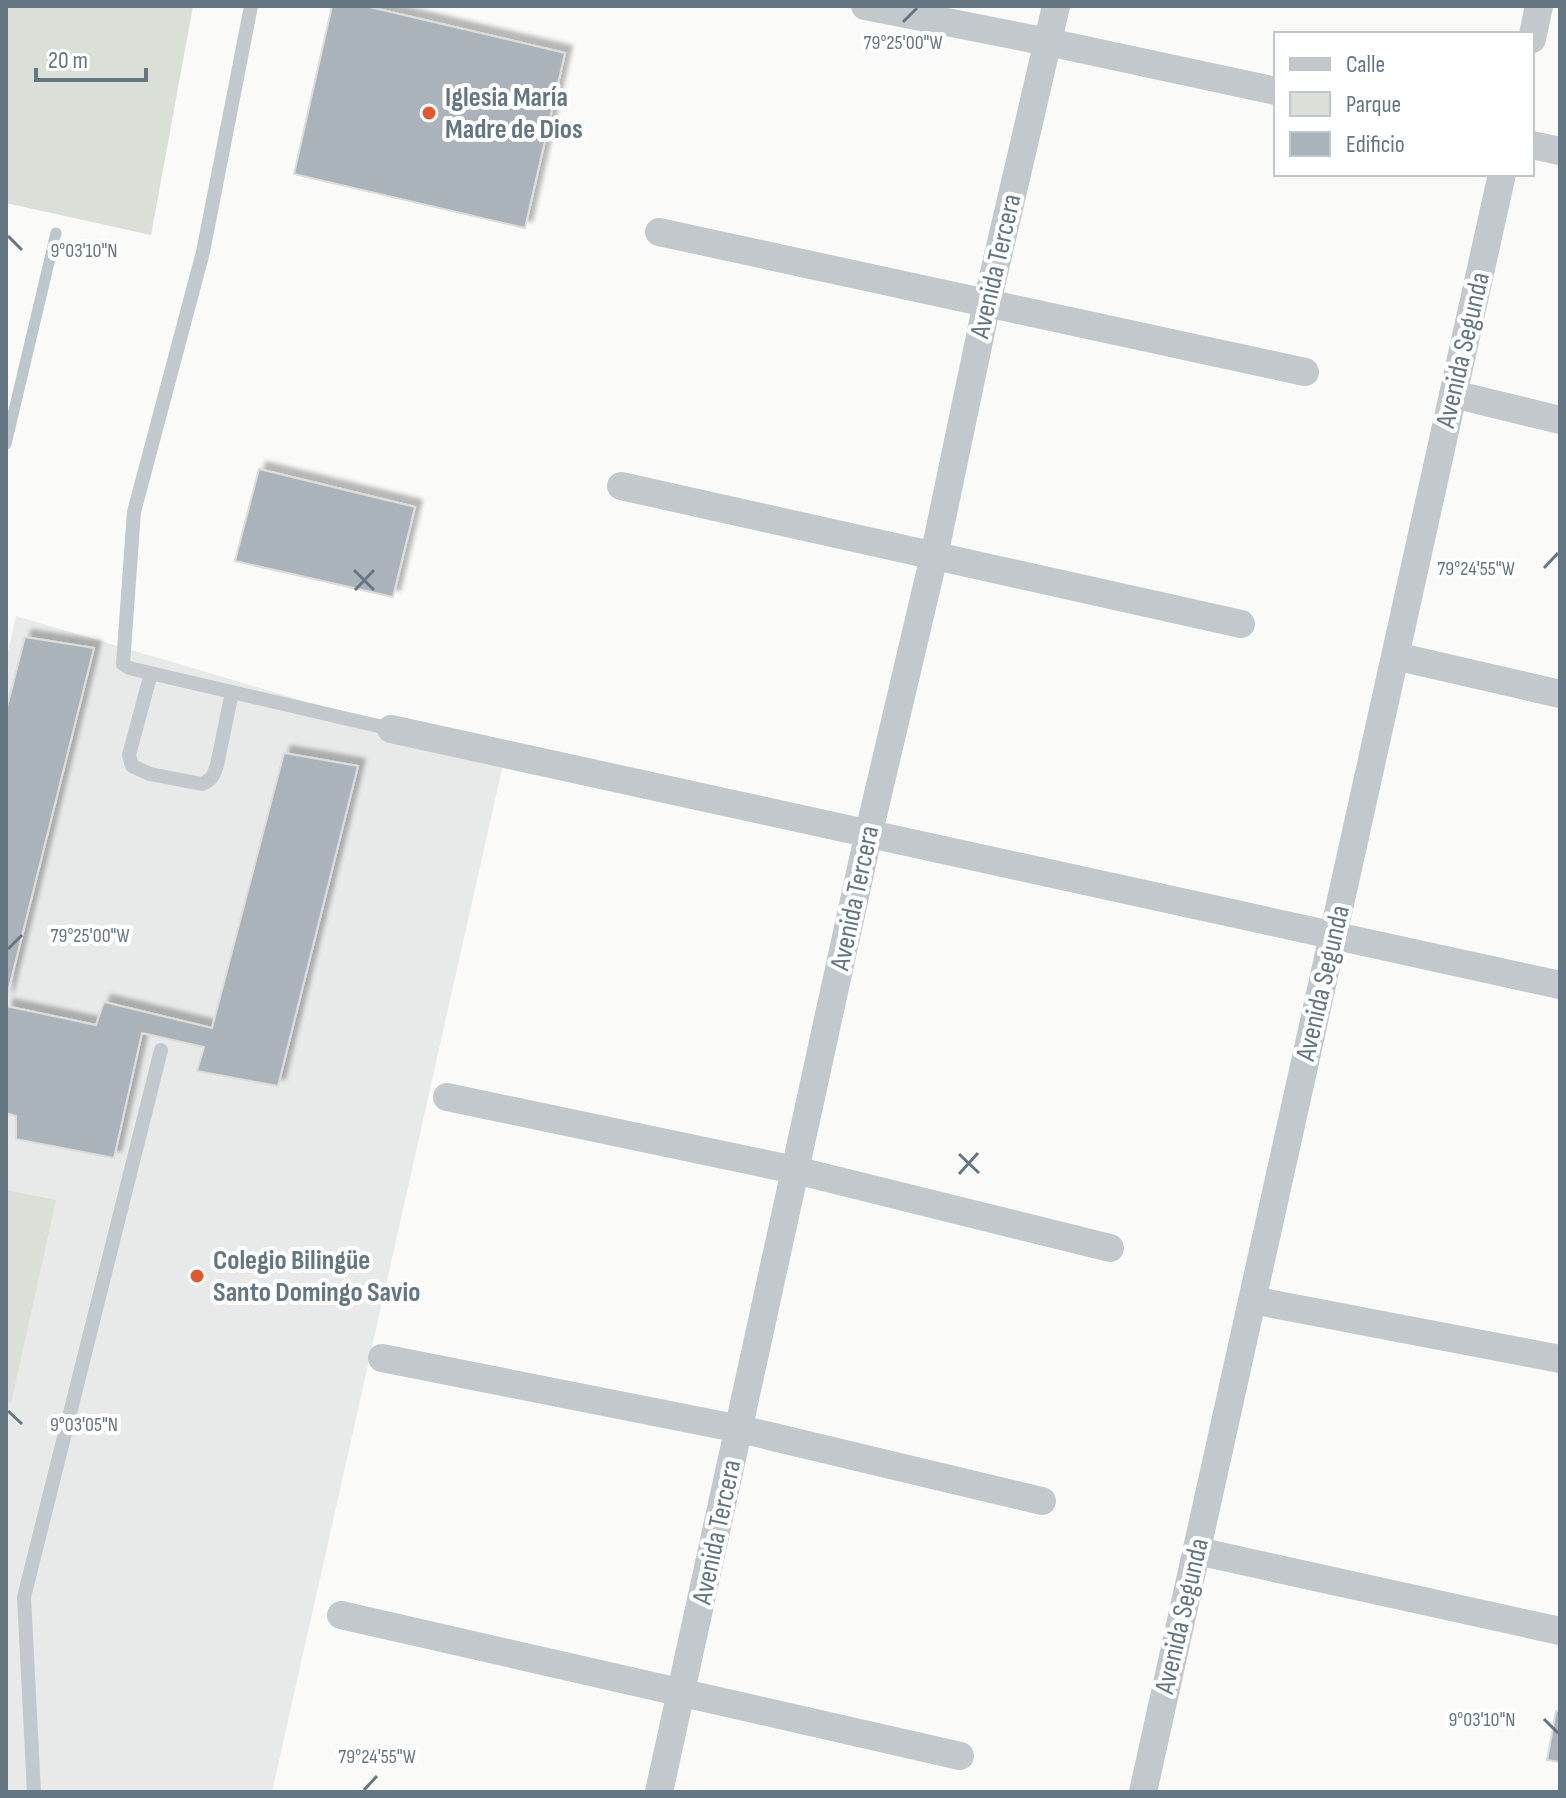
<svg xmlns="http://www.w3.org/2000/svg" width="1566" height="1798" viewBox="0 0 1566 1798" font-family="'Sofia Sans Condensed',sans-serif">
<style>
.built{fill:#e8e9e9}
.green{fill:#dadfd7}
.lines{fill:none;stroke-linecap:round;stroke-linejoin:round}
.stream{stroke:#bbc7cb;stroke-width:11}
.building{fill:#aab3b9;stroke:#dcdcda;stroke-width:2;filter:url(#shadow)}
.lane{stroke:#c3c8cc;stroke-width:14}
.street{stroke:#c3c8cc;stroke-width:28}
.ticks{fill:none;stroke:#657683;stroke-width:3}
.poi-dot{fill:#e4572e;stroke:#fff;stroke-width:3}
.labels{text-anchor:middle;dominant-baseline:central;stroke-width:8;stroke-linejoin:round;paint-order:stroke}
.poi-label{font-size:28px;font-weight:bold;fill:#657683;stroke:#fff;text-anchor:start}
.street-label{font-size:28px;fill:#657683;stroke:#fff}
.ticks-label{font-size:20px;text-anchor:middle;fill:#657683;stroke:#fff;stroke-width:8;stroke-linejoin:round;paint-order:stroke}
</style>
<defs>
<filter id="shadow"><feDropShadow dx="7" dy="-7" stdDeviation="2" flood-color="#0004"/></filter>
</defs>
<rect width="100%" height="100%" fill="#fafaf8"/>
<path class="built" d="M16,616l488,144 -232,1032h-266v-1132z"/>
<path class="green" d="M6,6h187l-42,229 -145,-32z
M6,1190l50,10 -45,203 -5,-2z"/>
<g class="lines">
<path class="stream" d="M6,444l50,-211"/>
</g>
<path class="building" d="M332,6h33l200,47 -40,175 -231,-54z
M259,469l156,38 -22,90 -158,-36z
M25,637l69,11 -88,352v-289z
M284,753l74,13 -80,320 -81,-15 7,-24 -62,-14 -28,125 -98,-19v-23l-10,-3v-107l90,19 8,-23 108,26z
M1556,1711h4v51l-13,-2z"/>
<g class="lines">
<path class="lane" d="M251,6l-48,246 -69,260 -11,152 6,4 262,61
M151,673l-22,82 3,11 18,8 52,10c10,-4 12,-9 15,-19l15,-73
M34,1792l-10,-195 137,-547"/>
<path class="street" d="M865,6l183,36 228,49
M1532,39l7,-33
M1532,145l28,6
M659,232l646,140
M1453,394l107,26
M621,486l620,138
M1395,656l165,38
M391,729c390,84 779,174 1169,256
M447,1097l348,73 315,78
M1252,1300l308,59
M382,1358l358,71 302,72
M1197,1551l363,80
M341,1615l619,141
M659,1792l210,-960 65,-276 53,-253 69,-297
M1143,1792l359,-1618"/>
</g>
<path class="ticks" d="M903,22l14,-14M8,236l14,14M1544,568l14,-15M354,570l20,20M355,590l19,-20M8,949l14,-14M959,1154l20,19M959,1174l19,-21M8,1411l14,13M1544,1719l14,14M364,1790l13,-14"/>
<g class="poi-dot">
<circle cx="429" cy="113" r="8"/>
<circle cx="197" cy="1276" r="8"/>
</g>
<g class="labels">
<g class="poi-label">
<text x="445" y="97">Iglesia María<tspan x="445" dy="32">Madre de Dios</tspan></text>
<text x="213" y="1260">Colegio Bilingüe<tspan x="213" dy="32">Santo Domingo Savio</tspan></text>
</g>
<g class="street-label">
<text transform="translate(996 266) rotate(-77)">Avenida Tercera</text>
<text transform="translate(1463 350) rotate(-77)">Avenida Segunda</text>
<text transform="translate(855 898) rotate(-78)">Avenida Tercera</text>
<text transform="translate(1323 983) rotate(-77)">Avenida Segunda</text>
<text transform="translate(717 1532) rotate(-78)">Avenida Tercera</text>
<text transform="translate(1182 1616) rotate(-77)">Avenida Segunda</text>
</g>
</g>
<g class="ticks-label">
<text x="903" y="49">79°25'00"W</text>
<text x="84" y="257">9°03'10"N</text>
<text x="1476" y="575">79°24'55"W</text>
<text x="90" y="942">79°25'00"W</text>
<text x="84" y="1431">9°03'05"N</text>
<text x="1482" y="1726">9°03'10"N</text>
<text x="377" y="1763">79°24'55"W</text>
</g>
<rect width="1566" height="1798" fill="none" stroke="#657683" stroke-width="16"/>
<rect x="1274" y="32" width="260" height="144" fill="#ffffff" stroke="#c1c8cd" stroke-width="2"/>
<rect x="1290" y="58" width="40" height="12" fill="#c3c8cc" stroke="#c1c8cd" stroke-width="2"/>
<text x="1346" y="72" font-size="24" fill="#657683">Calle</text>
<rect x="1290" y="92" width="40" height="24" fill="#dadfd7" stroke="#c1c8cd" stroke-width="2"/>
<text x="1346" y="112" font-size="24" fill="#657683">Parque</text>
<rect x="1290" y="132" width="40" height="24" fill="#aab3b9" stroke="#c1c8cd" stroke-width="2"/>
<text x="1346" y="152" font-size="24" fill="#657683">Edificio</text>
<path d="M36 68v12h110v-12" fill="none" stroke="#657683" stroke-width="4"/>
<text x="48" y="68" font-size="24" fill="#657683" stroke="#ffffff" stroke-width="6" paint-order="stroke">20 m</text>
</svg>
